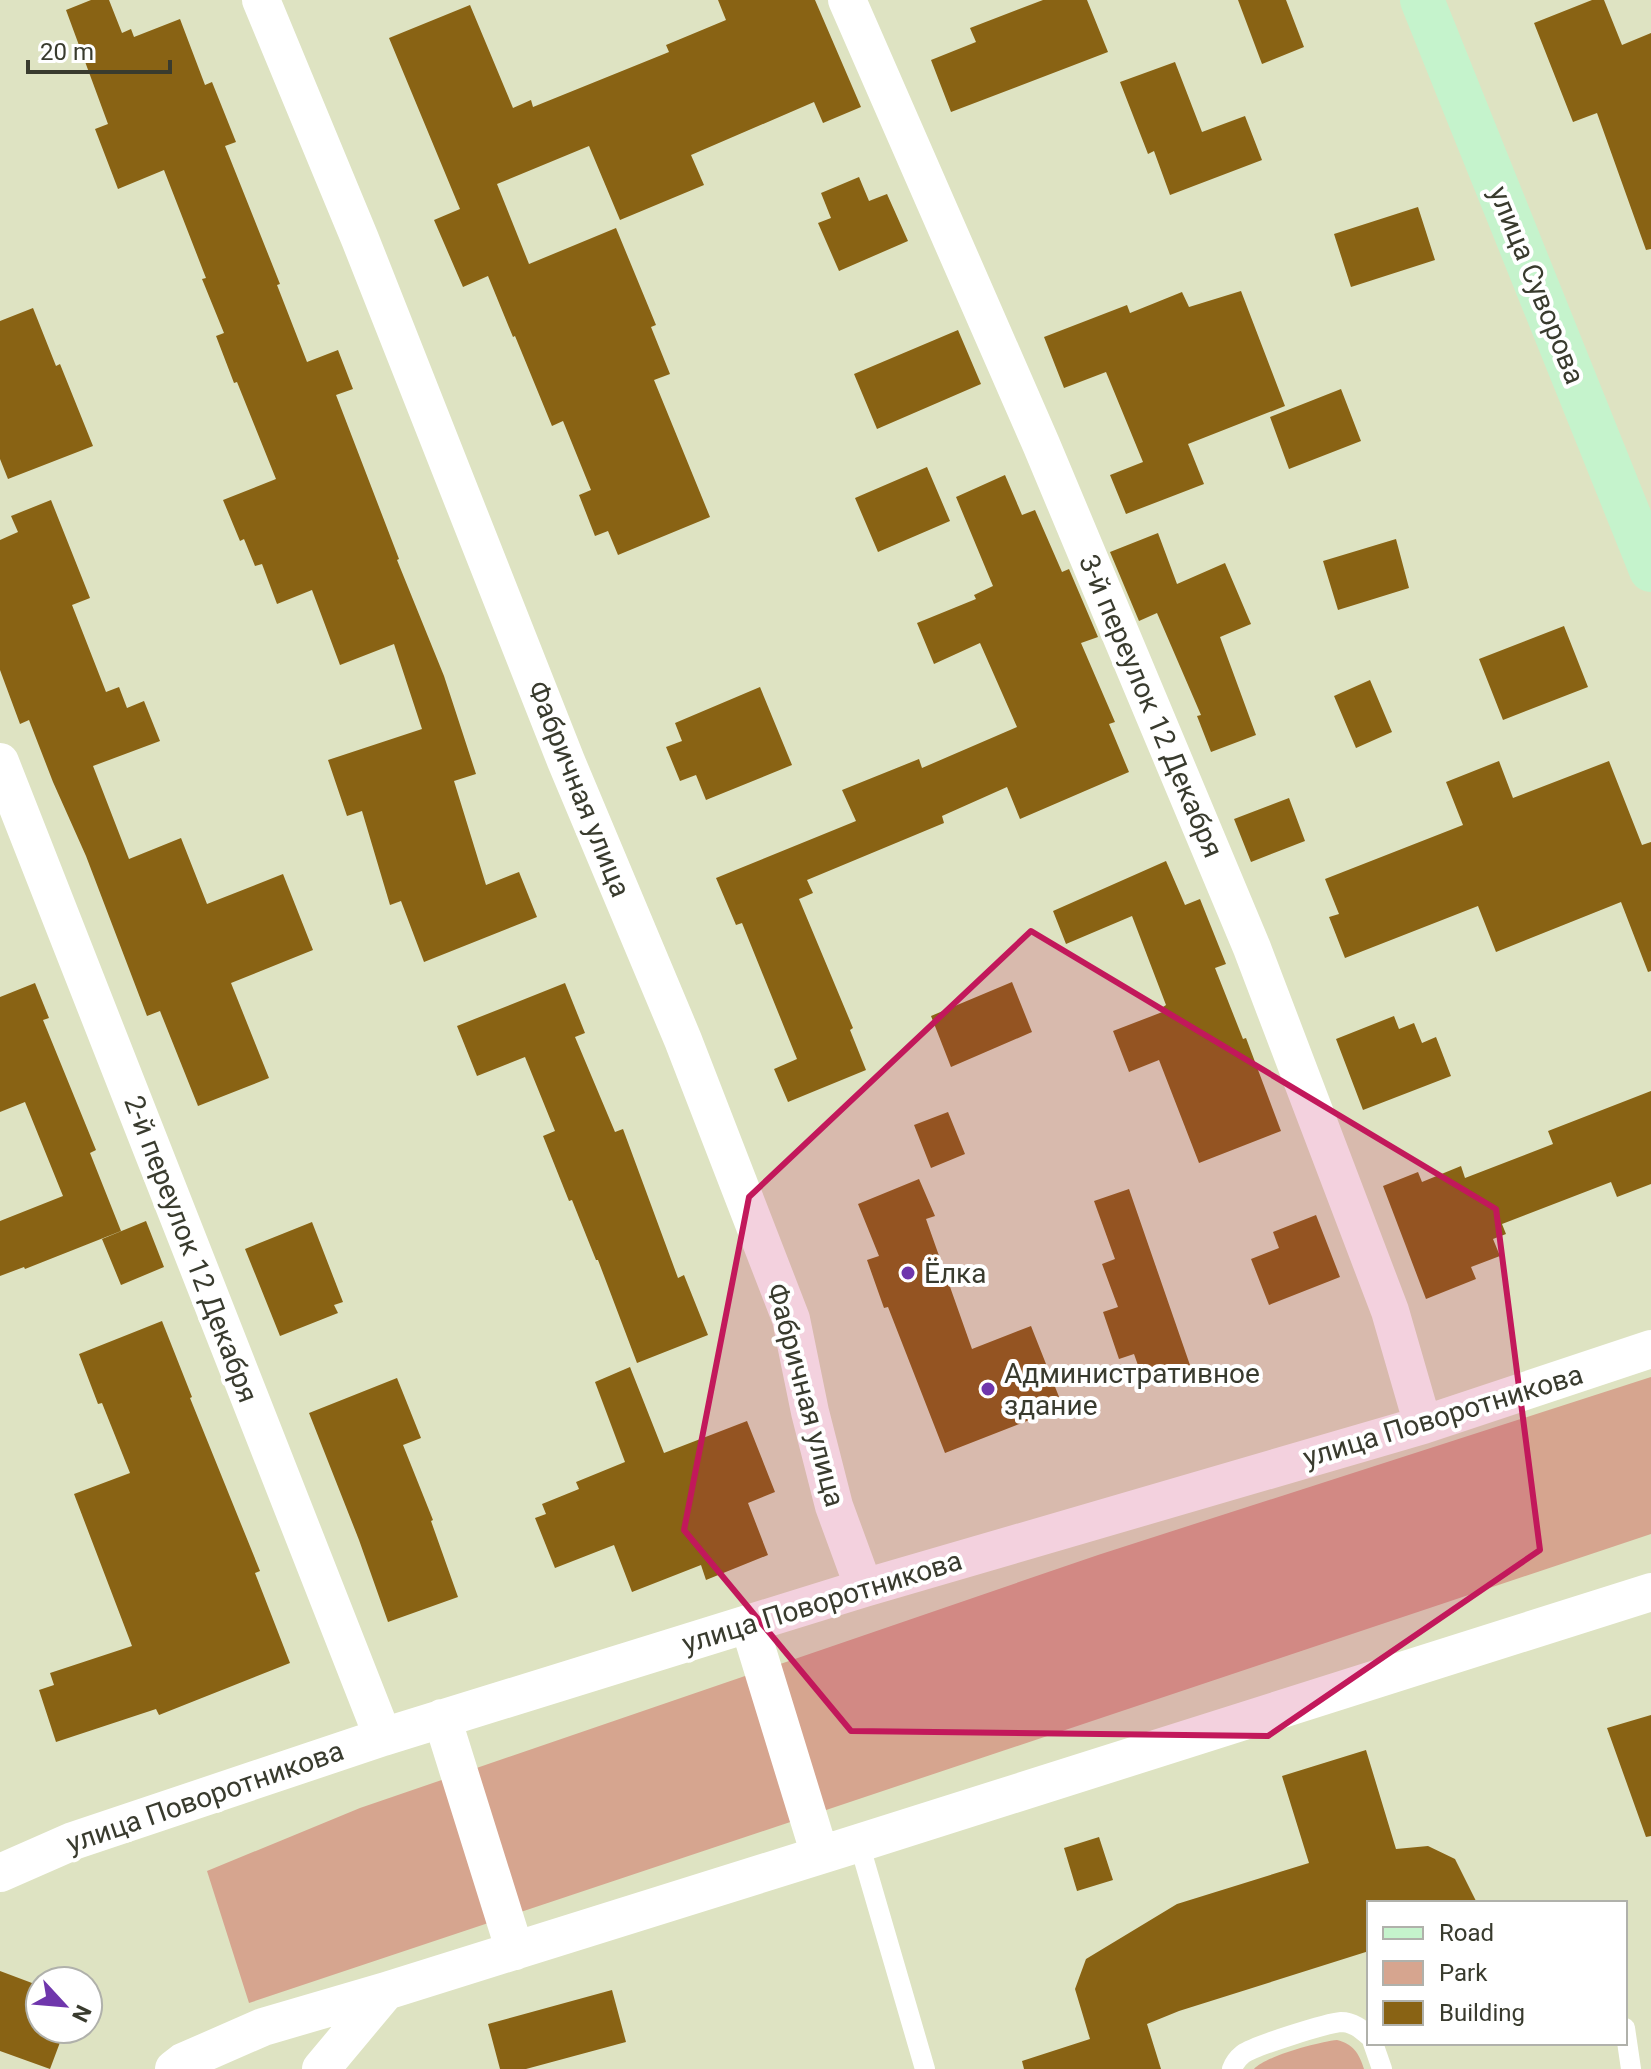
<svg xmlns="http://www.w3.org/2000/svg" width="1651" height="2069" viewBox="0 0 1651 2069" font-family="Roboto,sans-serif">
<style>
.green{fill:#d6a58f}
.building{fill:#896314}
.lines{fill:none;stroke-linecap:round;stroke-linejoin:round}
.service{stroke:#fff;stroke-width:20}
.minor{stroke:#fff;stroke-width:38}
.primary{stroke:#c5f3cc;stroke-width:44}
.marked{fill:#c2185b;fill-opacity:0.2;stroke:#c2185b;stroke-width:6;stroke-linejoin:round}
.poi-dot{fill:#6f36ac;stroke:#fff;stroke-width:3}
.labels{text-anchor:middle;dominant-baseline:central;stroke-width:8;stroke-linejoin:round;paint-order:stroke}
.street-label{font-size:28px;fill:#393b2e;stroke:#fff}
.poi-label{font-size:28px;fill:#393b2e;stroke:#fff;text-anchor:start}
</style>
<rect width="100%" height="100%" fill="#dee3c2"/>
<path class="green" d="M1651,1377v157l-1402,469 -42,-132 153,-63 738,-253z
M1337,2040c16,4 22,13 27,29h-110c12,-13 64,-27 83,-29z"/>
<path class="building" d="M91,0h18l13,33 9,-4 3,8 46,-18 25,66 7,-3 24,60 -11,4 55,138 -3,1 30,77 31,-12 15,39 -17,6 63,164 -2,1 47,116 32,98 -22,7 32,104 33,-13 18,45 -113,45 -23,-61 -11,4 -28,-94 -15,5 -19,-56 94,-31 -28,-85 -54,21 -28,-75 -35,14 -15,-40 -7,2 -11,-27 -4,2 -17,-41 53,-21 -39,-97 -3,1 -18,-47 8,-3 -22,-54 4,-1 -42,-108 -46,19 -23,-60 13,-5 -42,-114z
M718,0h97l46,107 -38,16 -9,-21 -123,53 13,30 -84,35 -31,-74 -92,38 32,80 87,-36 40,97 -5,2 19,47 -16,6 56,137 -92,38 -10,-24 -13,5 -16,-41 12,-5 -28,-69 -11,5 -37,-90 -2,1 -25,-61 -25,11 -29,-67 26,-11 -71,-171 81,-33 43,103 18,-8 2,7 136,-55 -3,-7 60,-25z
M1043,0h44l21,52 -157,60 -20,-52 45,-18 -6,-14z
M1238,0h48l18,47 -42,17z
M1592,0h12l18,45 29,-12v216l-5,1 -49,-137 -24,9 -39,-99z
M1175,62l27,70 43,-16 17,44 -92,35 -16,-44 -6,3 -28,-72z
M859,177l10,24 18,-7 21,47 -69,30 -21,-48 13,-5 -10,-25z
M1418,207l17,53 -84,27 -17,-53z
M1241,291l44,115 -97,38 16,40 -78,30 -16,-39 33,-13 -37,-90 -42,16 -20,-51 83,-32 3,8 52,-21 7,15z
M33,308l23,58 4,-2 33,82 -85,33 -8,-20v-138z
M958,330l23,54 -104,45 -23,-55z
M1341,389l20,52 -72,28 -19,-52z
M927,467l23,54 -72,31 -23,-54z
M1005,475l17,40 13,-5 27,62 7,-3 29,68 -17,6 34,79 -6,2 20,48 -109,47 -13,-32 -65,29 2,7 -137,57 6,13 -14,6 54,129 -3,2 16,40 -78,32 -14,-33 23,-10 -55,-136 -6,2 -20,-47 140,-57 -14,-31 77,-31 3,9 95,-41 -37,-84 -46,21 -17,-41 59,-24 -2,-4 19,-9 -37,-89z
M51,500l39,98 -18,7 34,87 13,-5 8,21 17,-7 16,40 -67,25 36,93 52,-21 26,66 76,-30 30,76 -82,33 38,95 -71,28 -38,-95 -13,5 -61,-160 -33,-74 -24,-62 -9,4 -20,-54v-130l18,-8 -7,-16z
M1158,533l19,51 48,-21 26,61 -31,13 36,98 -45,17 -14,-36 4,-1 -44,-102 -18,8 -29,-69z
M1396,539l13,49 -71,22 -15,-49z
M1564,626l24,61 -85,33 -24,-61z
M1370,680l22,52 -36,16 -22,-52z
M760,687l32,78 -86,35 -10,-25 -16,6 -14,-34 16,-6 -7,-18z
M1499,761l14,37 96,-37 33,84 9,-3v129l-3,1 -27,-70 -125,50 -18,-46 -133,52 -16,-41 10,-3 -14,-35 138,-54 -17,-43z
M1289,798l16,43 -54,21 -17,-43z
M1166,861l19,44 15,-6 26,65 -11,4 28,71 3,-1 35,93 -82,32 -40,-103 -30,12 -16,-41 52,-20 -2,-4 3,-2 -34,-89 -66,28 -13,-33z
M1012,982l20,50 -81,35 -20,-51z
M35,983l14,35 -6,2 53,130 -6,3 31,78 -96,38 -1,-2 -24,9v-55l63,-25 -38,-94 -25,10v-115z
M565,983l20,50 -10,4 40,95 8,-3 55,149 6,-3 24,60 -71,28 -39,-103h-2l-24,-60 -3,1 -26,-65 12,-5 -30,-74 -48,19 -20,-50z
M1394,1016l5,13 15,-6 8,20 14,-6 15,39 -88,34 -27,-71z
M1651,1091v93l-34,13 -6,-15 -109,42 4,10 -13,5 7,17 -29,11 5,12 -50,20 -43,-113 35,-14 4,10 39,-16 4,12 88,-34 -5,-13z
M948,1112l17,42 -34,14 -17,-43z
M919,1179l16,37 -9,3 46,130 59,-23 32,81 -118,46 -57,-146 -4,1 -17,-48 12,-4 -21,-52z
M1129,1189l62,179 -46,17 -11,-31 -15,5 -16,-47 15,-5 -16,-43 13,-5 -21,-58z
M1316,1215l24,62 -71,28 -18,-46 28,-11 -6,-16z
M146,1221l18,46 -43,18 -19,-46z
M312,1222l31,80 -9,3 4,8 -58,23 -35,-87z
M162,1321l30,76 -2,1 70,173 -5,2 35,90 -131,52 -3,-6 -100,33 -17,-52 15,-5 -4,-12 82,-27 -58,-152 56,-21 -28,-70 -4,1 -19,-50z
M630,1367l34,86 83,-32 28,71 -27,11 20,52 -62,25 -5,-15 -69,27 -18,-47 -59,23 -20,-50 11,-4 -4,-10 37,-15 -3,-7 49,-20 -30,-80z
M397,1378l24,60 -18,7 30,75 -2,1 27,76 -70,25 -29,-82 -50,-127z
M1651,1715v121l-5,1 -39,-109z
M1366,1750l30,99 32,-3 27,13 22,44h-108v48l-190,60 -32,13 14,45h-137l-2,-8 68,-22 -15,-50 11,-30 91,-55 132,-41 -27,-87z
M1099,1837l14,43 -36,11 -13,-43z
M0,1971l40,15v43h25l-15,40 -50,-18z
M612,1990l14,52 -100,27h-26l-12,-45z"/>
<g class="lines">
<path class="service" d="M859,1843l66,226
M1625,2028l6,41
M1373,2043l9,26
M1232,2069c2,-6 6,-11 11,-15 11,-8 84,-31 98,-32 12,0 20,7 28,14"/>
<path class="minor" d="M261,0l99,239 206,522 117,279 108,279 19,93 24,94 30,82
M847,0l194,444 211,504 138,363 33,114
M0,762l383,975
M749,1624l71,231
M442,1718l73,233
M0,1873l73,-32 310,-104 481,-149 559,-163 228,-76
M174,2069l9,-7 80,-35 123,-36 473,-148 792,-251
M321,2069l65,-78"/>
<path class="primary" d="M1422,0l229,570"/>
</g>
<path class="marked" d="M1031,931l465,278 44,341 -272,186 -417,-5 -167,-201 65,-333z"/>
<g class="poi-dot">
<circle cx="908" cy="1273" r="8"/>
<circle cx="988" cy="1389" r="8"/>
</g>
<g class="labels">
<g class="street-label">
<text transform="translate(1537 285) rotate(68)">улица Суворова</text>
<text transform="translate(1151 706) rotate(67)">3-й переулок 12 Декабря</text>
<text transform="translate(579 789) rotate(68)">Фабричная улица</text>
<text transform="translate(191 1249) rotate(69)">2-й переулок 12 Декабря</text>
<text transform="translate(806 1395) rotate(75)">Фабричная улица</text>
<text transform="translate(1443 1416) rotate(-17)">улица Поворотникова</text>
<text transform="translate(822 1602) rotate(-17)">улица Поворотникова</text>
<text transform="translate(205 1797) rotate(-19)">улица Поворотникова</text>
</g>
<g class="poi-label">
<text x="924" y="1273">Ёлка</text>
<text x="1004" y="1373">Административное<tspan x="1004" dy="32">здание</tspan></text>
</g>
</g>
<rect x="1367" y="1901" width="260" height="144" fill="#ffffff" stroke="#b0b1ab" stroke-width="2"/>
<rect x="1383" y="1927" width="40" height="12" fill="#c5f3cc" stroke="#b0b1ab" stroke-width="2"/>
<text x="1439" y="1941" font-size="24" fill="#393b2e">Road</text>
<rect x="1383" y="1961" width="40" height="24" fill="#d6a58f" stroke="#b0b1ab" stroke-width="2"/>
<text x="1439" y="1981" font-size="24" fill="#393b2e">Park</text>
<rect x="1383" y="2001" width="40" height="24" fill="#896314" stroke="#b0b1ab" stroke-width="2"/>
<text x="1439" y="2021" font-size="24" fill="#393b2e">Building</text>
<g transform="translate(64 2005) rotate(116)"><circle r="38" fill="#ffffff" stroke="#b0b1ab" stroke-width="2"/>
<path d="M0-6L14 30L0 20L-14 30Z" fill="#6f36ac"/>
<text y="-12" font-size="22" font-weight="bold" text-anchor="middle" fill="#393b2e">N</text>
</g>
<path d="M28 60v12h142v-12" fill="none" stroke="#393b2e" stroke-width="4"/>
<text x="40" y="60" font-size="24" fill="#393b2e" stroke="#ffffff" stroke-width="6" paint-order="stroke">20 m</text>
</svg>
